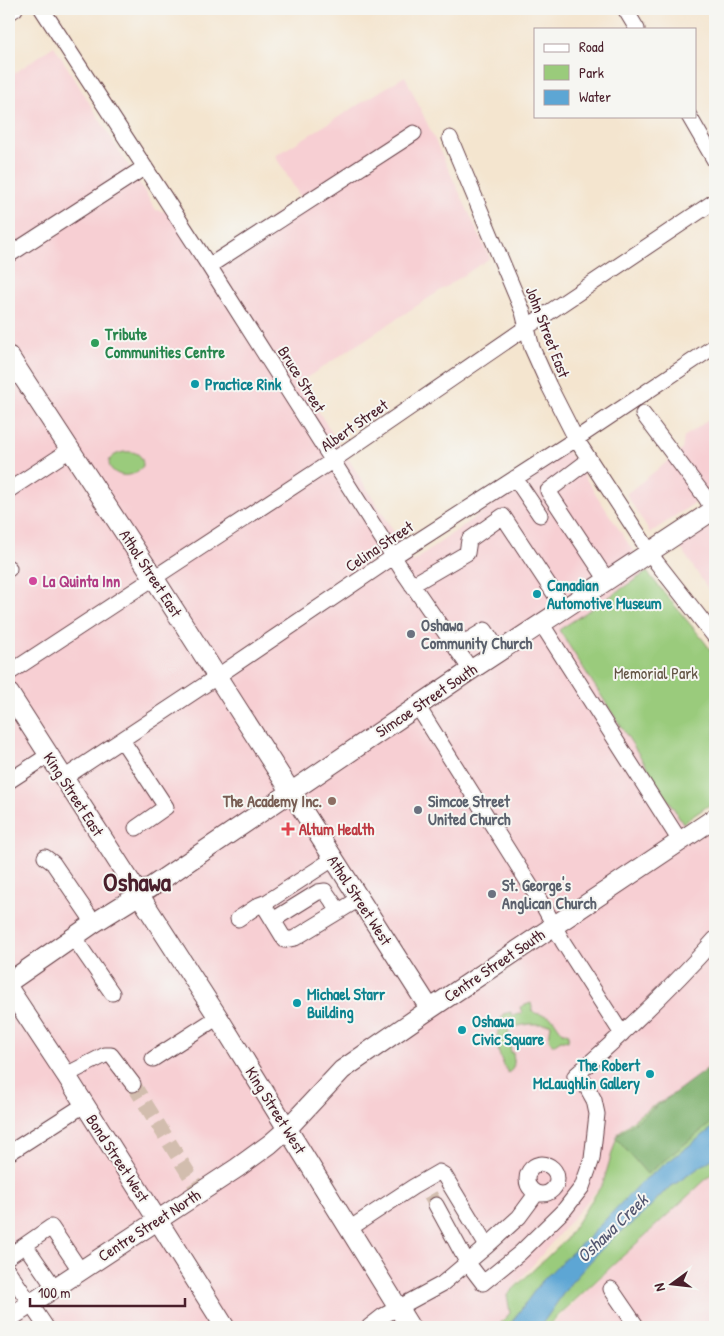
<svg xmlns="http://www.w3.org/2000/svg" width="724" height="1336" viewBox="0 0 724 1336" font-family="'Patrick Hand',sans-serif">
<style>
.built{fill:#f7cfd3}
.green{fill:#9acb7b;stroke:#727553}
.forest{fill:#7baf6b;stroke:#62674b}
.water{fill:#5da6d4;stroke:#546280}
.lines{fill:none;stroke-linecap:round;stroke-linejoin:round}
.minor-tunnel{stroke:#d2bdae;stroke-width:15;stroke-dasharray:15 8;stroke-linecap:butt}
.minor-casing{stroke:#643d44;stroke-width:17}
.major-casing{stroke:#643d44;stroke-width:21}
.minor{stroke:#fff;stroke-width:15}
.major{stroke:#fff;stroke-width:19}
.leisure-dot{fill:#2e9e5b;stroke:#f6f6f2;stroke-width:2}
.culture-dot{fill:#0f9aa8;stroke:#f6f6f2;stroke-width:2}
.hotel-dot{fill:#d1479c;stroke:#f6f6f2;stroke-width:2}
.worship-dot{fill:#6b7280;stroke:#f6f6f2;stroke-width:2}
.education-dot{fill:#8d6e63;stroke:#f6f6f2;stroke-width:2}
.health-dot{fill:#e0444e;stroke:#f6f6f2;stroke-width:2}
.labels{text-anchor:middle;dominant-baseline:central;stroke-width:4;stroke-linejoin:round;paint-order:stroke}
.street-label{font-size:16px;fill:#4a1f2b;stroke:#f6f6f2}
.leisure-label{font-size:16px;font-weight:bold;fill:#27864d;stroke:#f6f6f2;text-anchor:start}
.culture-label{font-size:16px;font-weight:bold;fill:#0d838f;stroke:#f6f6f2;text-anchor:start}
.hotel-label{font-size:16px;font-weight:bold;fill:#b23c85;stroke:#f6f6f2;text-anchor:start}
.worship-label{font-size:16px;font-weight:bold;fill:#5b616d;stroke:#f6f6f2;text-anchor:start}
.park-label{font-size:16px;fill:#625343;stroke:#f6f6f2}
.education-label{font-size:16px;font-weight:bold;fill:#785e54;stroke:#f6f6f2;text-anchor:end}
.health-label{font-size:16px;font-weight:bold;fill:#be3a42;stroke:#f6f6f2;text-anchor:start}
.water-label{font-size:18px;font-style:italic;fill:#52556f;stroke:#f6f6f2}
.town-label{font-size:26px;font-weight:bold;fill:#4a1f2b;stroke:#f6f6f2}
</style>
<rect width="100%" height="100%" fill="#f6f6f2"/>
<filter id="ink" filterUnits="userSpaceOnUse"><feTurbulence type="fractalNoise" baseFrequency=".02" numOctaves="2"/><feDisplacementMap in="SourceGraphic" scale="10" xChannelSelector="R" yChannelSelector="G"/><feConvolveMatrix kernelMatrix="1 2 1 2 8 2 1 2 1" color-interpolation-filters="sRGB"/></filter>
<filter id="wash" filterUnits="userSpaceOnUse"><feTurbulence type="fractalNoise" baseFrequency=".0096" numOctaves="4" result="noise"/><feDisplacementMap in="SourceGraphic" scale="20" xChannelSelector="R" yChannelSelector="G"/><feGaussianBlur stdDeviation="1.12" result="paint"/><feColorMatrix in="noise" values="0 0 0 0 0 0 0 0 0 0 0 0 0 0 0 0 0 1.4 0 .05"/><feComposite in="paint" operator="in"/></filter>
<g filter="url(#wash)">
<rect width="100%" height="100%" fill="#f4e5cf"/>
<path class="built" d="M54,46l102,164 28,5 27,41 90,-58 -26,-42 130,-80 85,182 -190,124 113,180 154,-112 80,122 -88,58 124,193 12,16 20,-11v241l-96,64 -16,50 -96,112 3,18 -13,14h-488v-1250z
M715,415v74l-65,44 -24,-39 56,-44 2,-13z
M715,524v69l-3,2 -32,-48z
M715,1171v156h-166l63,-60z"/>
<path class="green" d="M124,452c10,-1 19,1 19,14 -19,25 -54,-7 -19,-14z
M647,572l57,69 11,15v145l-32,22 -124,-193z
M531,1003l2,8 2,2 13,3 5,3 9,13 7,2 -1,7 -7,-1 -8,5 -4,-6 2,-15h-22l-21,4 3,25h2c1,9 3,15 -5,20 -13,-23 -14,-34 -5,-59l8,-2 2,4 9,-3 -2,-6z
M715,1069v102l-169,156h-49l13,-14 -3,-18 59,-56 37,-56 15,-50 24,-20z"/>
<path class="forest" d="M715,1063v57l-68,54 -32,-37z"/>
<path class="water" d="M715,1126v31l-49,33 -25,26 -29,23 -13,13 -29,32 -30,43h-32l33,-45 16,-16 31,-28 51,-54z"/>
</g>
<g filter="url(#ink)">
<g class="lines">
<path class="minor-tunnel" d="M133,1084l67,108
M430,1195l6,10"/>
<defs>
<path id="minor" d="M42,9l167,257 193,304 69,100
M625,9l12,20
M9,13l6,-4
M689,116l26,45
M450,138l73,174 9,36 17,38 27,53 81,124 58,74
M9,255l136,-88
M209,266l205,-133
M643,414l63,84 7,12
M589,460l-41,31 59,89
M515,478l25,37
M9,490l61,-40
M9,568v1
M412,585l55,-32 2,-13 34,-24 61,92
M541,623l139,218
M454,644l7,-5 6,2 18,-11 14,21
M9,673l323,-212 195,-134 188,-126
M418,707l127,202 18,33 59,92
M122,740l44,67 -30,21
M64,778l142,-94 187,-127 183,-118 139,-93
M9,781l40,-26
M45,857l8,6 41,60
M263,904l22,36 10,-2 64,-39
M238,919l21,-14 8,-3 66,-43
M273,920l45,-28 7,-1 14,20
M74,938l38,55
M153,1059l65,-42
M66,1075l39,-20h6l22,29
M577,1080l-2,-4c50,-44 96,-87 140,-137
M9,1153l75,-48
M527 1179a15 15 0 1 1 30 0a15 15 0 1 1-30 0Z
M436,1205l31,57 16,21 37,-30 45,-44 17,-22 10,-28 5,-45 -3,-14 -15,-27
M349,1229l64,-42 26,-15 5,3 43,71
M25,1245l29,42
M9,1256l42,-29 29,43
M9,1272l37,55
M611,1289l26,38
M369,1327l14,-11 59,-32 45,-38 32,-29 17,-23"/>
<path id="major" d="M9,356l145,222 276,431
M9,693l209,324 192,310
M9,982l85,-59 45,-28 332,-225 244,-161
M9,989l57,86 159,252
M9,1318l228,-150 33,-24 17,-15 55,-59 88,-61 285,-191"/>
</defs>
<use href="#minor" class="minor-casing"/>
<use href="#major" class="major-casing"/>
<use href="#minor" class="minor"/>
<use href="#major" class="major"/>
</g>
</g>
<circle class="leisure-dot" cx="95" cy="343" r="5"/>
<g class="culture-dot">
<circle cx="195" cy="384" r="5"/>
<circle cx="537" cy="594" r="5"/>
<circle cx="297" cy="1003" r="5"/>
<circle cx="462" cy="1030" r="5"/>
<circle cx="650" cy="1074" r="5"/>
</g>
<circle class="hotel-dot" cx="33" cy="581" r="5"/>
<g class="worship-dot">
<circle cx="411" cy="634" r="5"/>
<circle cx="418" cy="810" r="5"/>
<circle cx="492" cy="894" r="5"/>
</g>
<circle class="education-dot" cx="332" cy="801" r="5"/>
<path class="health-dot" d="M285.5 821.5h5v5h5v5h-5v5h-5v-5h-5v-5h5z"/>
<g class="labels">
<g class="street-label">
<text transform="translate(548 332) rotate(69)">John Street East</text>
<text transform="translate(302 379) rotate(58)">Bruce Street</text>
<text transform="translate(354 425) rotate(-35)">Albert Street</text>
<text transform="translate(379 546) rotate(-34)">Celina Street</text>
<text transform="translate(151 573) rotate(57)">Athol Street East</text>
<text transform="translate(426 700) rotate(-34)">Simcoe Street South</text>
<text transform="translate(74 794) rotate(57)">King Street East</text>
<text transform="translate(360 900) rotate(57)">Athol Street West</text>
<text transform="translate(494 965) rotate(-34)">Centre Street South</text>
<text transform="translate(276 1110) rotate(58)">King Street West</text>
<text transform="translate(118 1158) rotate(57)">Bond Street West</text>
<text transform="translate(149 1225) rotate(-33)">Centre Street North</text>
</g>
<g class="leisure-label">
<text x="105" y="334">Tribute<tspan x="105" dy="18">Communities Centre</tspan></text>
</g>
<g class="culture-label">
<text x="205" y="384">Practice Rink</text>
<text x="547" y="585">Canadian<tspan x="547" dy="18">Automotive Museum</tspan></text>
<text x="307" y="994">Michael Starr<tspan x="307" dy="18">Building</tspan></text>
<text x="472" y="1021">Oshawa<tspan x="472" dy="18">Civic Square</tspan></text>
<text x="640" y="1065" text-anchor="end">The Robert<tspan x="640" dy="18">McLaughlin Gallery</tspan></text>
</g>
<g class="hotel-label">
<text x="43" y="581">La Quinta Inn</text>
</g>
<g class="worship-label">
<text x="421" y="625">Oshawa<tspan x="421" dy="18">Community Church</tspan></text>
<text x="428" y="801">Simcoe Street<tspan x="428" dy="18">United Church</tspan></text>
<text x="502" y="885">St. George's<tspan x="502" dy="18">Anglican Church</tspan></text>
</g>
<g class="park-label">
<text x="656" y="673">Memorial Park</text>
</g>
<g class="education-label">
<text x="322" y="801">The Academy Inc.</text>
</g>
<g class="health-label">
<text x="299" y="829">Altum Health</text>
</g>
<g class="water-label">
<text transform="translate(612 1228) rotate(-44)">Oshawa Creek</text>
</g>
<g class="town-label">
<text x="137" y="881">Oshawa</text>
</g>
</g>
<rect width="724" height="1336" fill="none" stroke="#f6f6f2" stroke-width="30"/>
<rect x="534" y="28" width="162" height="90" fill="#f6f6f2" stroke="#b1a0a2"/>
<rect x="544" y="44" width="25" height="8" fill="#ffffff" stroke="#b1a0a2"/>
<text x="579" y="52" font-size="15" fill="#4a1f2b">Road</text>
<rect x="544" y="65" width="25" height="15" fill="#9acb7b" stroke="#b1a0a2"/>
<text x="579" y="78" font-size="15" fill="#4a1f2b">Park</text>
<rect x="544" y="90" width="25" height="15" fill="#5da6d4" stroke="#b1a0a2"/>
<text x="579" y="102" font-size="15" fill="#4a1f2b">Water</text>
<g transform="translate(672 1284) rotate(255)" stroke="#f6f6f2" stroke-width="4" paint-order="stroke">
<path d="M0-4L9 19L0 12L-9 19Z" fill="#4a1f2b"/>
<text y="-8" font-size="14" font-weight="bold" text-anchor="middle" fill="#4a1f2b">N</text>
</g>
<path d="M30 1298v8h155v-8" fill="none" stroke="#4a1f2b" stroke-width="2.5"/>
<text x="38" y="1298" font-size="15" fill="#4a1f2b" stroke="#f6f6f2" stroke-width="4" paint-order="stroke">100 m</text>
</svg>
